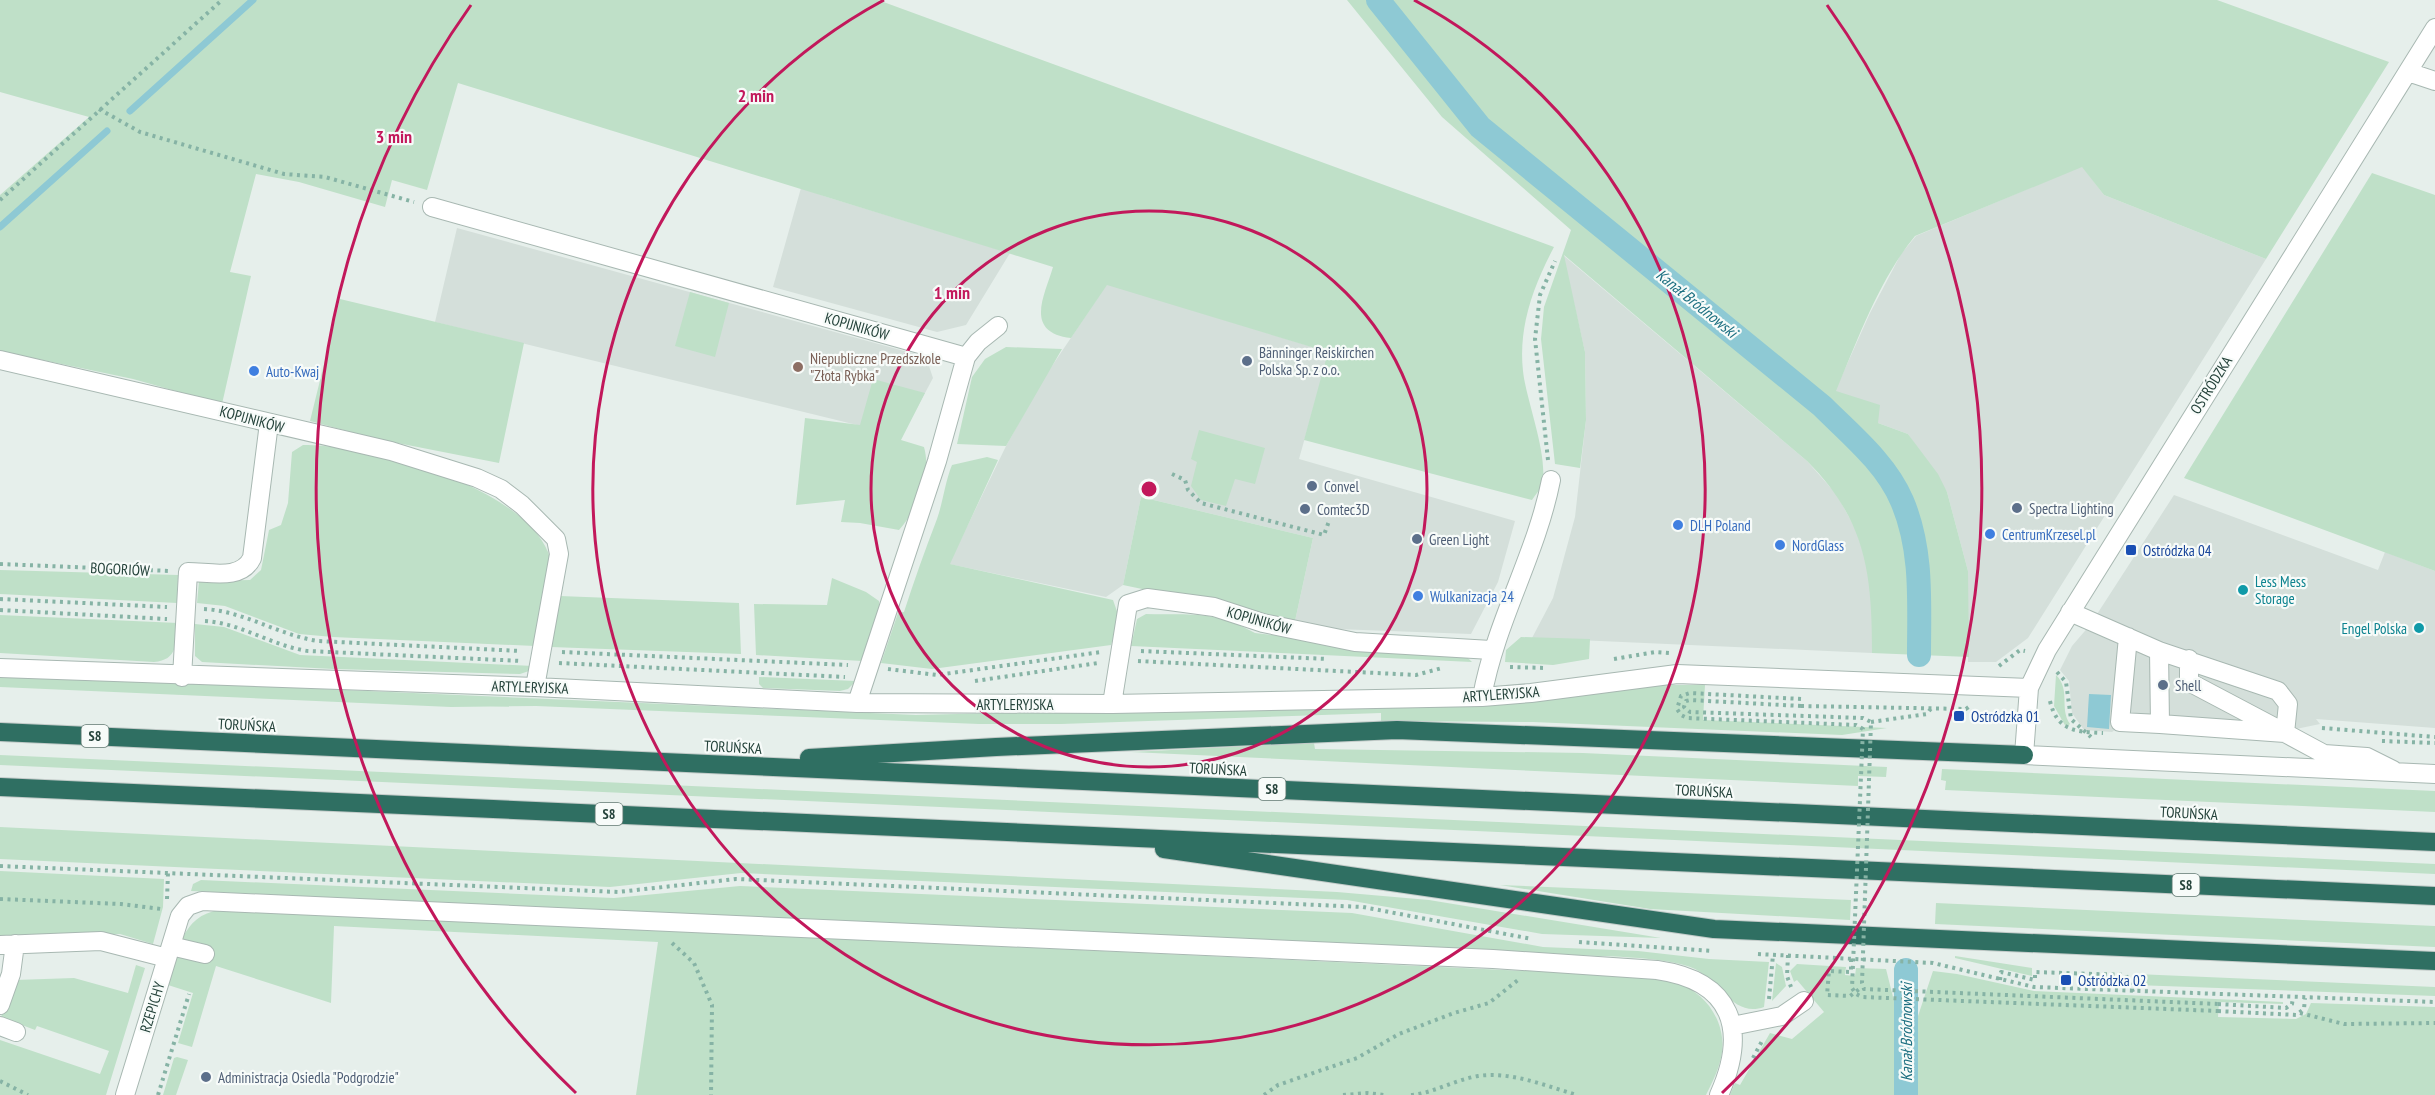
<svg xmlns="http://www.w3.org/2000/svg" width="2435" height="1095" viewBox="0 0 2435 1095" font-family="'PT Sans Narrow',sans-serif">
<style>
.built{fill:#d4dfda}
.green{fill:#bfe0c8}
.water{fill:#8ec9d4}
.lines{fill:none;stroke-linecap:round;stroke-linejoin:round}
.stream{stroke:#8ec9d4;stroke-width:7}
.canal{stroke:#8ec9d4;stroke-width:24}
.minor-casing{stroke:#a8b8b2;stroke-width:20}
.highway-casing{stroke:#c2cac8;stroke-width:20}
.path{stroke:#86b3a5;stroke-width:4;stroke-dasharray:3 4.5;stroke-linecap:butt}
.minor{stroke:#fff;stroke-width:18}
.highway{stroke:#2f6f62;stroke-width:18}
.path-bridge{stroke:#86b3a5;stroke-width:4;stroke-dasharray:3 4.5;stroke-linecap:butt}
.ring{fill:none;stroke:#c2185b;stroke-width:3}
.service-dot{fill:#5c6f8a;stroke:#f7fbf9;stroke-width:2}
.education-dot{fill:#8d6e63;stroke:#f7fbf9;stroke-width:2}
.shop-dot{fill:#3f7fe0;stroke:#f7fbf9;stroke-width:2}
.transit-dot{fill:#1a4fb4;stroke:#f7fbf9;stroke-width:2}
.culture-dot{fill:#0f9aa8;stroke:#f7fbf9;stroke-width:2}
.labels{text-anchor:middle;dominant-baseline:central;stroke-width:4.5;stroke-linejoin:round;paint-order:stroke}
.shield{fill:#f7fbf9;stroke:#637a73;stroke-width:1.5}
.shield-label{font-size:14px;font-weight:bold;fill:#24423a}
.street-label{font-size:15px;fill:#24423a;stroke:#f7fbf9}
.service-label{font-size:15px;fill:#4e5e75;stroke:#f7fbf9;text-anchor:start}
.education-label{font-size:15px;fill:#785e54;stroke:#f7fbf9;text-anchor:start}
.shop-label{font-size:15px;fill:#366cbe;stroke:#f7fbf9;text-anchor:start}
.transit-label{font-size:15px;fill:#164399;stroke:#f7fbf9;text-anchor:start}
.culture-label{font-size:15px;fill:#0d838f;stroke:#f7fbf9;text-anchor:start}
.water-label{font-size:16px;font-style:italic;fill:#1c6f80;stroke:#f7fbf9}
.centre{fill:#c2185b;stroke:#f7fbf9;stroke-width:3}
.ring-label{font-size:18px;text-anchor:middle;font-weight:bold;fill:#c2185b;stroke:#f7fbf9;stroke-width:4.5;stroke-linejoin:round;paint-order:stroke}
</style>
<rect width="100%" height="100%" fill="#e6efeb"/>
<path class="built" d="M2082,166l22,29 162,64 -238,379 -32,24h-28v-91l-21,-79 -39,-58 -30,-11 -43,-32 35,-78 31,-59 15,-18z
M801,188l26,9 183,56 -44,72 -29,7 -164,-45z
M457,228l469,129 7,21 -31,58 -467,-114z
M1563,255l244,206 30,34 19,35 11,33 5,38v52l-340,-15 21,-40 22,-81 11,-97 -1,-68z
M1107,284l222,68 -30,107 216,62 -17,61 -27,52 -135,-5 -41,-8 18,-83 -172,-41 -18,88 -17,12 -157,-33 57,-118 38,-68z
M2174,495l204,75 7,-18 50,19v157l-119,-9 4,5 -24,5 -178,-1 -6,4 -28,-2 -12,-17 -3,-32 -9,-11 12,-24 18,-21z"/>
<path class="green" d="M0,0h878l676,247c-20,38 -36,79 -31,124 3,29 26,85 19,114 -2,5 -7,10 -10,15l-228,-60 24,-88 -221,-67 -36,53c-48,-6 -26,-43 -18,-71l-595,-184 -31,107 -35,-10 -7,27 -86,-25 -43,-8 -26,98 21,4 -29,128 -89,-25 -133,-28v-156l89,-78 -89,-25z
M1347,0h870l172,62 -123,197 -162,-64 -22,-28 -167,69c-36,44 -57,103 -79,155l44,14 -2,18 30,11 30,40 9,18 21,79 1,86 -97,-4c0,-80 -6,-133 -65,-192l-243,-206 21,97 1,68 -6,48 -25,-4 -14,-125 3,-32 27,-77 -129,-113z
M2372,173l63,22v376l-251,-93z
M690,292l39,11 -14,54 -40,-11z
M340,299l184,44 -25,120 -122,-24 -67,-18z
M1006,347l56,2 -56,97 -49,-2 15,-67 13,-18z
M873,379l52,14 -24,47 23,7c8,27 -7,63 -25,83l-39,-7 -19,-1 4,-22 -49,5 9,-87 55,7z
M1199,430l66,18 -10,36 -20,-5 -9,27 -25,-6 -10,-14 6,-24 -6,-3z
M303,445c67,0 217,40 245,107 7,15 -9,76 -13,94l-202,-9 -34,-3 -74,-28 -28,-3 2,-22 51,-1 11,-10 8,-40 12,-5 7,-22 4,-51z
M987,457l11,3 -48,104 163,36 6,17 -8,28 -179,24 -51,-6 17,-50 6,-1c10,-31 21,-62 33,-93 6,-17 8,-37 15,-54z
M1141,497l172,41 -18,83 -172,-36z
M0,570l178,5 -1,28 -177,-9z
M832,578l34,14 13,9 1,8 -18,52 -106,-6 -2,-51 73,1z
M560,596l179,7 2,51 -190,-7z
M1146,614c44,1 69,-4 109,19l212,24 5,5 -341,-16 6,-27z
M0,615l178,8c-2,20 0,37 -24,39l-154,-9z
M195,624l29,3 76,28 233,11 -4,5 -9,3 -187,-5 -131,-7 -7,-6z
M1521,637l69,2 -1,20 -36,6 -48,-3 1,-12z
M0,675l916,40 478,-12 104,2 147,-20h60l-2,35 184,8 -45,7 -309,-13 -152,-1v-8l-320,11h-82l-443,-18 -85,1 -451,-20z
M2056,675c15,15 3,33 14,49l-4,3 -12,-21z
M759,677l97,4 -8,8 -8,2 -77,-3 -4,-4z
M1314,743l1,6 268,4 304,14 -1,10 -28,-1v10l-727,-34z
M0,755l2435,109v10l-2435,-109z
M1942,769l493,22v21l-490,-22 1,-9 -5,-1z
M0,827l1337,65 92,8 232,38 -119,-4 -195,-34 -606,-27 -131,14 -610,-28z
M0,871l164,8 -1,28 -10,37 -33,-10 -120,5z
M201,880l413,18 126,-12 612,27 191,34 95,4 71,8 60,3 -5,45c-30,11 -44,-25 -69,-38 -30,-14 -99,-12 -134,-15l-1370,-63 2,-7z
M1500,885l351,15 -1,20 -200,-11z
M1936,903l499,23v21l-500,-23z
M220,910l1394,65c21,3 44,2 64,9 28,8 48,39 44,68 -2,15 -9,29 -16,43h-1070l22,-153 -324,-16 -3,77 -115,-37 -24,81 -14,-4 15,-50 -25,-8c9,-31 13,-70 52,-75z
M1955,956l77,12v8l-77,-18z
M1776,963l6,4 4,19 -14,15z
M1797,964l49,3 -1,8 10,1 1,-8 30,1 13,52 1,74h-170l5,-12 5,2 30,-52 22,6 32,-27 -27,-32 -3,2 -4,-11z
M136,965l9,3 -39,127h-106v-55l100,34 9,-23 -72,-25 -2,4 -34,-13 14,-37 59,-2 54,15z
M1933,971l24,3 77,17 249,11v2l-64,-2 -1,15 78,2 10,-5 5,-11 124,4v88h-522l3,-73z
M2136,974l299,13v9l-300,-11z
M177,1057l11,3 -12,35h-13l11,-37z"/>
<path class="water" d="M2089,694l22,1 -2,34 -22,-2z"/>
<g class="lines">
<path class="stream" d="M130,111l123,-111
M0,227l107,-96"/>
<path class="canal" d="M1378,0l102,127 342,279c28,28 64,57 80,95 21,49 17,102 17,154
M1906,1095v-125"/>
<defs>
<path id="minor" d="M2435,28l-388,622 -18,38 -5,67 411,19
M2408,72l27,9
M432,207l534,150
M0,360l391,91 86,27 24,11 21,16 34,34 3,15 -24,133
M2070,612l89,39 119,40 10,13 -3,29 39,21 43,3 26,13
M2128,637l-8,85 40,2
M2159,651l1,73 125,9
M2189,659v23l89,47
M0,668l535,19 322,16 255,1 370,-7 49,-4 146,-19 352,14
M182,677l6,-105c22,0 53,9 64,-14l17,-135
M1482,697c14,-77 54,-141 69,-217
M857,703l80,-242 29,-104 12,-15 20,-16
M1112,704l16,-100 19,-6 67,9 49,16 92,19 136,8
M0,945l101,-4 66,17
M171,946l34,8
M0,1005l11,-31 4,-30
M0,1026l16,6
M1732,1026l50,-10 22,-15
M125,1095l55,-179 8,-10 14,-5 1291,58 164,11c76,11 91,60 62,125"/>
<path id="highway" d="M0,732l2435,110
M809,758l187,-11 401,-17 627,25
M0,787l2435,109
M1164,849l550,80 721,32"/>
</defs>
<use href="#minor" class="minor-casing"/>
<use href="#highway" class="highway-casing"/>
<path class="path" d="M99,109l41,23 144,42 41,3 89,25
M0,200l222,-200
M1548,460l-13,-121 5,-44 15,-34
M1172,474l13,6 3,10 13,13 123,32 5,-14
M0,564l170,7
M0,599l167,8
M204,609c40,2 74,26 114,32l203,10
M0,610l167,9
M205,621c36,2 67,25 103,30l214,10
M1141,651l187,8
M562,652l286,13
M1614,659l42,-7 13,1
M1138,661l278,14 26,-7
M559,663l286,14
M1999,666l21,-16 5,1
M1510,667l37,1
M888,669l49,6 164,-23
M2057,672l9,10 5,37 20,18
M975,681l123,-18
M2050,701c7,30 26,31 53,32
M1801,706l165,3 4,-3
M1871,722l56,-8 5,-7
M2322,728l113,9
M2382,741l53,2
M0,866l618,26 118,-13 627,28 169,32
M0,899l121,5 40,5
M167,899l1,-26
M1579,942l133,9
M672,943l22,20 18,42 -1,90
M1758,954l175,9 101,24 401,15
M1788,955l-1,21 4,11
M1851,959v13l-22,-1 -2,24 23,1 12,-9
M2000,980l1,-8 34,8v-8l91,3 7,17
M1769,999l4,-44
M2218,1004l68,4 6,-4 1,-7
M2218,1011l78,4 8,-6 1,-11
M2300,1013l44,11 91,-1
M1753,1058l9,-17
M0,1081l28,14
M158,1095l31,-101
M1264,1095l14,-10 79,-27 42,-24 55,-21 35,-10 29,-23
M1343,1095l24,-2 17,2
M1411,1095c23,-2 43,-15 67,-19 33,-5 68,10 99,19"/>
<use href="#minor" class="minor"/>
<use href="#highway" class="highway"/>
<path class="path-bridge" d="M1801,699l-111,-6 -9,3 -4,13 4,6 6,3 169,7 7,4 -11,259 4,6 6,3 356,14
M1801,706l-111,-6 -4,1 -2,6 6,5 173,6 8,4 -9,261 2,6 354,15"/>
</g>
<g class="ring">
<circle cx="1149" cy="489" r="278"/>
<path d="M1414 0A556 556 0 1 1 884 0"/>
<path d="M576 1093A833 833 0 0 1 471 5M1827 5A833 833 0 0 1 1722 1093"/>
</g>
<g class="service-dot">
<circle cx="1247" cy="361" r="6"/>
<circle cx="1312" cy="486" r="6"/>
<circle cx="2017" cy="508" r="6"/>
<circle cx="1305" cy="509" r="6"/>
<circle cx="1417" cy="539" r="6"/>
<circle cx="2163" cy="685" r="6"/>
<circle cx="206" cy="1077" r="6"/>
</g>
<circle class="education-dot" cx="798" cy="367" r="6"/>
<g class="shop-dot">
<circle cx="254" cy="371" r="6"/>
<circle cx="1678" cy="525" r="6"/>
<circle cx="1990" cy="534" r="6"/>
<circle cx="1780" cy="545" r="6"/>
<circle cx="1418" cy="596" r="6"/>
</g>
<g class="transit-dot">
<rect x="2125" y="544" width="12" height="12" rx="3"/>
<rect x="1953" y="710" width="12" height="12" rx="3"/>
<rect x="2060" y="974" width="12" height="12" rx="3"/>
</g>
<g class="culture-dot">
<circle cx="2243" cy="590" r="6"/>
<circle cx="2419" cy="628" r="6"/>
</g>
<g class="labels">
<g class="shield">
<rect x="81.5" y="725" width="27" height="22" rx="4.5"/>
<rect x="1258.5" y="778" width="27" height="22" rx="4.5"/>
<rect x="595.5" y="803" width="27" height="22" rx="4.5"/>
<rect x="2172.5" y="874" width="27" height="22" rx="4.5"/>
</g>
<g class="shield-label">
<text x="95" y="736">S8</text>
<text x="1272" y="789">S8</text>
<text x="609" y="814">S8</text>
<text x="2186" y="885">S8</text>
</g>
<g class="street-label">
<text transform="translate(857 326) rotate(16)">KOPIJNIKÓW</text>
<text transform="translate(2211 385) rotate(-58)">OSTRÓDZKA</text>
<text transform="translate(252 419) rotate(15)">KOPIJNIKÓW</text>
<text transform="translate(120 569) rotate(3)">BOGORIÓW</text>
<text transform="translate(1259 620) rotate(16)">KOPIJNIKÓW</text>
<text transform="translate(530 687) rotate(2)">ARTYLERYJSKA</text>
<text transform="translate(1501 694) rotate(-4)">ARTYLERYJSKA</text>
<text x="1015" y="704">ARTYLERYJSKA</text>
<text transform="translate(247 725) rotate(3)">TORUŃSKA</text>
<text transform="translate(733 747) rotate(3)">TORUŃSKA</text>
<text transform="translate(1218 769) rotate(3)">TORUŃSKA</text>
<text transform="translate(1704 791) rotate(3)">TORUŃSKA</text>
<text transform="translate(2189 813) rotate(3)">TORUŃSKA</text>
<text transform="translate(152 1007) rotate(-73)">RZEPICHY</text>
</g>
<g class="service-label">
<text x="1259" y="352">Bänninger Reiskirchen<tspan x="1259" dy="17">Polska Sp. z o.o.</tspan></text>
<text x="1324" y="486">Convel</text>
<text x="2029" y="508">Spectra Lighting</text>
<text x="1317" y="509">Comtec3D</text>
<text x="1429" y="539">Green Light</text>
<text x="2175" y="685">Shell</text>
<text x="218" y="1077">Administracja Osiedla "Podgrodzie"</text>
</g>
<g class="education-label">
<text x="810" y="358">Niepubliczne Przedszkole<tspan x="810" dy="17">"Złota Rybka"</tspan></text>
</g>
<g class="shop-label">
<text x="266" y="371">Auto-Kwaj</text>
<text x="1690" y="525">DLH Poland</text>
<text x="2002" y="534">CentrumKrzesel.pl</text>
<text x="1792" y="545">NordGlass</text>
<text x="1430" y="596">Wulkanizacja 24</text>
</g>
<g class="transit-label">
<text x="2143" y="550">Ostródzka 04</text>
<text x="1971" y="716">Ostródzka 01</text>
<text x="2078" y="980">Ostródzka 02</text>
</g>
<g class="culture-label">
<text x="2255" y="581">Less Mess<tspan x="2255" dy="17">Storage</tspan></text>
<text x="2407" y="628" text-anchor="end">Engel Polska</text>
</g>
<g class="water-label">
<text transform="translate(1697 303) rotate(39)">Kanał Bródnowski</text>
<text transform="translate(1906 1032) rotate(-90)">Kanał Bródnowski</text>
</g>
</g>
<circle cx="1149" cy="489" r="9" class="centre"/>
<g class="ring-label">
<text x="756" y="102">2 min</text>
<text x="394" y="143">3 min</text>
<text x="952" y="299">1 min</text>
</g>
</svg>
